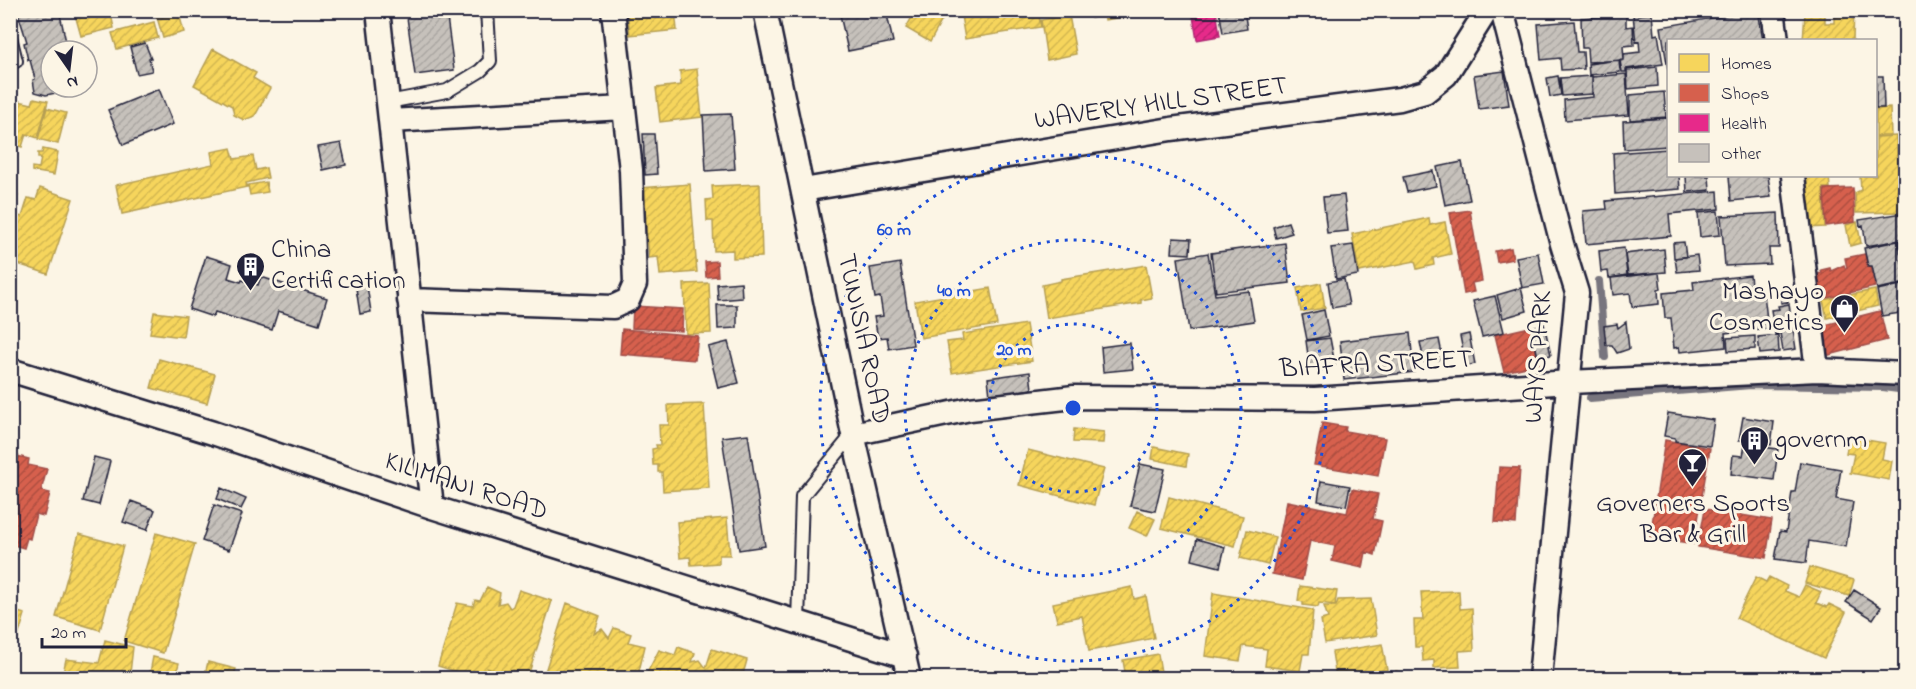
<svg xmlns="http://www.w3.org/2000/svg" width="1916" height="689" viewBox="0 0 1916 689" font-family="'Indie Flower',sans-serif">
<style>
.homes{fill:url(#homes-hatch);stroke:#b69f52;stroke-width:1.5}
.shops{fill:url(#shops-hatch);stroke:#a04d48;stroke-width:1.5}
.health{fill:url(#health-hatch);stroke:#ac2772;stroke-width:1.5}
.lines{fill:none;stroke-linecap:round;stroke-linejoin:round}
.stream{stroke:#78757e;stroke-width:8}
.building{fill:url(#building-hatch);stroke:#22223b;stroke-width:1.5}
.service-casing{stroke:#22223b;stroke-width:16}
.minor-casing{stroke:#22223b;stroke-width:27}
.service{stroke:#fcf5e5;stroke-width:12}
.minor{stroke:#fcf5e5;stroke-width:22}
.ring{fill:none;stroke:#1d4ed8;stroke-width:3;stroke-dasharray:3 6}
.labels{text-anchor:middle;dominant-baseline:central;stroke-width:6;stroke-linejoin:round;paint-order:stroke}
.street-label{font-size:27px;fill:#22223b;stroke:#fcf5e5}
.poi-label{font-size:27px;fill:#22223b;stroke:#fcf5e5;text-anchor:start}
.centre{fill:#1d4ed8;stroke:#fcf5e5;stroke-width:3}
.ring-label{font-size:18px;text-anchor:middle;font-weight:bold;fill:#1d4ed8;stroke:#fcf5e5;stroke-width:6;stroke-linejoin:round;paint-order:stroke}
</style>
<defs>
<pattern id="homes-hatch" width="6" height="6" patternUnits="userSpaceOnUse" patternTransform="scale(1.5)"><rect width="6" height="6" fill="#f6d55c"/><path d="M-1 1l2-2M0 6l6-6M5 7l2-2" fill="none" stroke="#d3b751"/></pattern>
<pattern id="shops-hatch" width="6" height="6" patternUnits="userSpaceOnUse" patternTransform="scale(1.5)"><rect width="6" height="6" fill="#d6604d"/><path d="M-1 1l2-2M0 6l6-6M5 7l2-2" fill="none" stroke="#ad4f41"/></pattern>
<pattern id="health-hatch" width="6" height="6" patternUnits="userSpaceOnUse" patternTransform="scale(1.5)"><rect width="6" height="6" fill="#e7298a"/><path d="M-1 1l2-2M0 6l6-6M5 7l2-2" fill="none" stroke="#bb2372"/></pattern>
<pattern id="building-hatch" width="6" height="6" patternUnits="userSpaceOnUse" patternTransform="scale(1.5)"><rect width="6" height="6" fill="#c6c1bb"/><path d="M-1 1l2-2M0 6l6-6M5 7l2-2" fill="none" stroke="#aaa6a2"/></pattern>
</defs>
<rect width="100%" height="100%" fill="#fcf5e5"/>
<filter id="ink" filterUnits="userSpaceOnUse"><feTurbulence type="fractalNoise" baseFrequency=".0167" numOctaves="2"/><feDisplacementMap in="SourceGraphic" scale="12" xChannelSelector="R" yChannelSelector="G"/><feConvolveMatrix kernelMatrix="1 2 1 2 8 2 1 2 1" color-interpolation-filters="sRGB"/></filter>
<g filter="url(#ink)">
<path class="homes" d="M110,10l4,18 -33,8 -7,-25z
M168,10h10l6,22 -21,6 -7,-24z
M627,10h48l2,20 -47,5z
M916,10h37l-3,5 -4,-2 -16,29 -24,-14z
M960,10h78l3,17 -76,12z
M1103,10h61l-59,10z
M1834,10h20l-1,30h-50l2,-27h20v10h9z
M1069,15l7,39 -29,6 -6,-40z
M154,22l4,16 -41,11 -5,-16z
M213,49l43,24 -3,5 17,10 -15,28 -11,4 -10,-5 -2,-9 -38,-21z
M697,69l5,48 -42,5 -4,-34 25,-3 -1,-14z
M34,98l14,3 -10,37 -12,-4 -4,13 -12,-4v-44l22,5z
M47,108l19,5 -8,31 -20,-5z
M1890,108l1,28h-15v-27z
M1896,136l2,28 2,-1 2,49 -46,1 -1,-20 6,-3 -1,-14h16v-39z
M231,148l3,11 19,-3 3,14 10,-2 2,10 -22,5 1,4 -125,27 -6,-29 97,-21 -2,-12z
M43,149l15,3 -4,23 -22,-4v-4l7,1 2,-10h-3v-5h4z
M1906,160v31h-4z
M1801,176h28l1,12h-7l2,39 -19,1z
M266,182l2,10 -18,3 -2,-10z
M690,184l7,88 -37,3 -2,-18 -9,1 -2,-24h-3l-4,-46z
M760,184l2,73 -29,1v-8l-19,1 -1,-30h-6l-1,-21 7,-1 -1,-13z
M40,188l33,11 -25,75 -33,-11 3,-9 -8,-3v-58l8,2 -6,19 10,3 6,-19 8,2z
M1429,218l1,7 15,-3 6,32 -18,4 1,7 -17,4 -2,-8 -56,11 -7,-38z
M1857,222l4,21 -11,3 -4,-21z
M1146,265l6,33 -11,2v3l-94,15 -5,-33 19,-4v-2z
M709,283l2,50 -25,1 -2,-50z
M1321,283l4,25 -24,4 -4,-24z
M990,288l7,37 -76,13 -6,-37z
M1875,290l3,16 -51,12 -4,-18z
M154,312l32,4 -3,21 -33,-4z
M1026,324l6,37 -80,12 -5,-31 16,-2 -1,-6z
M159,359l56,15 -8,29 -56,-15z
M704,404l5,84 -46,3 -1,-19h-4v-7h-5l-1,-16 5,-1 -1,-3h4l-1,-20h10l-1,-20z
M1074,429l30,3 -1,11 -30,-1z
M1849,437l36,6 -3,16 10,2 -3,19 -39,-7 4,-19 -8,-1z
M1154,447l34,7 -2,12 -34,-7z
M1028,450l76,19 -10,36 -75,-20z
M1169,497l74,19 -8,30 -74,-18z
M1137,511l18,8 -8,17 -18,-8z
M727,518l3,37h-11v8l-28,2 -1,-8 -10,1 -3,-36z
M1247,530l28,7 -7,28 -28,-7z
M156,533l39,11 -32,109 -39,-12z
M79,534l44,12 -23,84 -44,-13z
M1810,567l44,13 -5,16 -44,-13z
M1756,577l10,5 3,-5 18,9 -2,5 14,6 6,-12 16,7 -5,11 11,4 2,-3 17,8 -22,46 -88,-40z
M1300,586l37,5 -2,14 -16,-2 -1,4 -15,-2v-3l-5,-1z
M487,587l13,6 -2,11 8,-2 4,6 3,-2 6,-16 33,11 -24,75 -15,-6 -2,6 -24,-8 -4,10h-18l-9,-3 1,-3 -19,-6 19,-63 16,3 2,-6 5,1z
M1132,587l2,12 12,-3 8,42 -65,13 -7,-35 -25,5 -4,-18z
M1459,591l1,18 12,-1 2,42 -15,1 1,16 -26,1v-8l-11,1 -1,-14h-7l-1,-27h9l-2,-28z
M1213,593l100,17 -4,44h-6l-3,17 -35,-5 2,-17 -24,-3 -3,15 -35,-5z
M1371,599l6,36 -52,8 -4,-23 7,-2 -4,-12h12l2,-6z
M567,603l33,13 -6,18 8,-5 7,9 5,-10 17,6 -3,8 17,4 -6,25 8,2 12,-23 16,5 3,-8 17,6 -3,9 8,-2 6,8 6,-19 35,11 -5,18h-199z
M10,610l15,4 -12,39 -3,-1z
M105,640l28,7 -3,26 19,5 4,-21 26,6 -4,15h-113l4,-19 33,4z
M1382,644l5,26 -11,2 1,6h-41l-4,-26z
M1158,654l4,24h-36l-3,-18z
M208,662l28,7 -3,9h-29z
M1396,671l26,7h-28z"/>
<path class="shops" d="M1853,188l2,34 -29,4 -2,-37z
M1470,210l12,71 -10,2 2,9 -10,2 -14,-81z
M1511,248l2,11 -16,3 -2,-11z
M1865,254l2,13 4,-1 4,21 -53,12 -5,-25 5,-1 -1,-3 9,-2 1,3 13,-6 1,3h2l-2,-10z
M717,261l1,15 -12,1 -1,-15z
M633,306l50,3 -1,22 -50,-3z
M1880,311l7,29 -62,16 -8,-29z
M1530,327l9,37 -35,8 -9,-37z
M622,329l76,7 -3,24 -75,-6z
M1322,423l24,4 -1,4 40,7 -7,38 -64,-11z
M1665,440l45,8 -16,96 -44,-7z
M10,454l19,5 -1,6 19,4 -6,22 9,2 -6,23 -8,-2 -6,25 -3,-1 -3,10 -14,-4z
M1499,467l21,1 -4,56 -21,-2z
M1352,489l26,5 -5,25 9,2 -7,34 -9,-3 -3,16 -31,-7 3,-15 -25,-5 -8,39 -30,-6 15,-73 60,12z
M1705,509l67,11 -6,38 -68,-11z"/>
<path class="health" d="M1192,10h24l4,26 -23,4z"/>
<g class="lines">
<path class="stream" d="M1599,281l6,76
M1590,398l161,-13 132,2 23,3"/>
</g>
<path class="building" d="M17,10h42l9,41h-17v36h25v2l-30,6 -11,-3 -2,-12 2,-1 -5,-19h-2l-4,-17 3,-1z
M406,10h40l8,60 -39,5z
M839,10h47l7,32 -45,9z
M1089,10h12l1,6 -11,2z
M1219,10h25l3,19 -24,4z
M1637,10h16v2l-16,1z
M1758,10l5,30h-95v30l-7,-43z
M1879,10h9v7h-9z
M1652,14l2,21 4,-1 5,30 -37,5v3h-4l-2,-11 4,-1v-6l16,-2 -1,-11 -3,1 -3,-27z
M1626,15v12l7,-1 1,19 -11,1 1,14 -36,2 -1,-14h-5l-1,-30z
M1574,21l3,31h6l1,17 -23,1 -1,-12 -19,2 -3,-36z
M145,43l6,15h-2l3,13 -15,3 -7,-27z
M1619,60l1,12 -31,3 -1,-11z
M1657,67l1,19 -30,3 -1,-19z
M1504,71l5,34 -30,4 -5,-34z
M1626,74l3,41 -64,5 -1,-20 29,-3 -1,-20z
M1558,76l3,19 -11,2 -3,-19z
M1592,76v18l-30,2 -2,-18z
M1876,76h7l1,32h-8z
M159,89l14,35 -50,21 -15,-35z
M1664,92l2,25 -36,3v-25z
M731,114l4,55 -29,2 -3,-56z
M1668,118v28l-44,3 -1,-28z
M643,134h11l3,40 -12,1z
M341,143l5,22 -23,5 -5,-23z
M1668,149v27h11l1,13 -65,5 -2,-41z
M1462,162l8,38 -25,5 -8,-38z
M1433,171l3,15 -29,6 -4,-15z
M1686,176h23l1,14 -23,2z
M1729,176h39l3,21 -40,4z
M1718,191l1,18 -50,5 2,22 -85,8 -3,-33 24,-2 -1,-8z
M1344,195l4,36 -21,2 -4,-36z
M1718,211l2,24 -20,2 -2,-24z
M1778,213l1,35h-10l1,16 -45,2 -4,-50z
M1903,213l3,26 -40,7 -3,-21 -3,1 -1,-6z
M1288,222l4,11 -16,5 -3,-11z
M1173,238l18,1 -1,15 -18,-1z
M1898,241l8,42 -29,6 -5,-23h-4l-4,-18z
M1684,242l2,15 -12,1 -1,-15z
M1285,243l5,40 -74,9 -5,-39z
M1353,245l5,30 -22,4 -5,-31z
M1624,248l3,27 -18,3 -1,-7 -7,1 -2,-21z
M1664,249l2,23 -38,3 -3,-21z
M1208,253l7,42 34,-4 5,30 -65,10 -11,-73z
M1538,253l6,31 -22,4 -6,-31z
M1697,255l2,15 -22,2 -2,-14z
M206,256l26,8 -4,14 13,4 1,-2 16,5 3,-8 66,21 -8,26 -41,-13 -6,19 -57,-18 -2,5 -24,-8z
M900,263l13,82 -24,4 -2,-12 -9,1 -4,-21 9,-1 -3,-19 -5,1 -5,-30z
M1659,273l2,16 -3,1 1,14 -27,3 -2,-14 -17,2 -2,-17z
M1750,275l2,20 12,-1 4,34 -43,5 1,14 -46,5 -1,-5 -5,1 -3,-30h-6l-2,-25 31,-3 -1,-8z
M1344,279l5,26 -17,3 -4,-26z
M741,282l1,16 -24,2 -1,-16z
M1906,284v28l-24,4 -5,-26z
M367,286l4,26 -11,2 -4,-26z
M1521,288l6,23 -24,7 -6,-23z
M1787,292l1,10 -7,1 -1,-10z
M1495,296l9,36 -22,5 -9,-36z
M1789,304l7,45 -13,2 -3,-18 -5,1 -4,-24 8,-1 -1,-3z
M717,305h20v23l-19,1z
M1324,310l5,26 -22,4 -5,-25z
M1626,322l3,27 -12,4 -5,-8h-6l-2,-19 13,-2 1,4z
M1544,324l7,31 -13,3 -6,-31z
M1410,333l4,39 -70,8 -4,-39z
M1469,334l6,30 -9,2 -6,-30z
M1778,335l1,17 -19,2 -2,-17z
M1755,336v13l-27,2 -1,-13z
M1330,338l5,27 -25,4 -4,-28z
M1439,339l4,20 -19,3 -4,-20z
M728,342l11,41 -21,5 -10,-41z
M1130,343l3,26 -30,3 -2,-25z
M1030,372l2,17 -42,7 -2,-18z
M1668,413l46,7 -4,26 -35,-5v-3l-11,-2z
M1743,417l31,5 -3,23 -32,-5z
M748,434l17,112 -26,4 -17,-113z
M1745,445l33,4 -4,31 -43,-6 2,-19 10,1z
M94,457l16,4 -11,44 -16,-4z
M1800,462l41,7 -5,30 17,3 -7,45 -37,-6 -3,22 -31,-4 5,-28 6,1 6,-40h3z
M1140,464l25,5 -10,42 -25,-5z
M1321,481l29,5 -4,20 -28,-5z
M221,488l25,11 -5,10 -24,-10z
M131,501l24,9 -8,20 -24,-8z
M214,505l28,9 -13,36 -27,-9z
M1197,539l28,8 -5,20 -28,-7z
M1854,590l27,17 -8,12 -27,-17z"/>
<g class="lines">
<defs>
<path id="service" d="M10,37l6,24
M388,102l59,-11 33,-20 10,-10 -3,-51
M798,622l4,-126 51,-62"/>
<path id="minor" d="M378,10l54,497
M765,10l88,424 56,244
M1502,10l60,234 15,49 -37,385
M1773,10l4,30
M390,121l234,-13 -11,-98
M1793,176l24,194
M803,190l368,-61 229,-30 25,-7 21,-17 41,-65
M409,300l204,7 15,-7 7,-16 -4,-114 -7,-62
M10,370l203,63 219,74 473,149
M853,434l117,-25 104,-12 241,2 255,-17 247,-12 89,4"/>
</defs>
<use href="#service" class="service-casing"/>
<use href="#minor" class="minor-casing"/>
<use href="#service" class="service"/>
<use href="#minor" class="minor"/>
</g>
</g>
<g class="ring">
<circle cx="1073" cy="408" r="84"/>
<circle cx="1073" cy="408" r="168"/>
<circle cx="1073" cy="408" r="253"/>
</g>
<defs>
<symbol id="building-pin" viewBox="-11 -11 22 30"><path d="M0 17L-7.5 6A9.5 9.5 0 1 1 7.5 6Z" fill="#22223b" stroke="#fcf5e5"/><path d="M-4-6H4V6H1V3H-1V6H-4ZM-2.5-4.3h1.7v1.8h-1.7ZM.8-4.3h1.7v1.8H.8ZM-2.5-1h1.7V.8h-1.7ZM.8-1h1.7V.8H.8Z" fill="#fff"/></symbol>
<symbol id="shop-pin" viewBox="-11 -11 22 30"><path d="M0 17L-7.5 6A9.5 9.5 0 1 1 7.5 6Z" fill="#22223b" stroke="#fcf5e5"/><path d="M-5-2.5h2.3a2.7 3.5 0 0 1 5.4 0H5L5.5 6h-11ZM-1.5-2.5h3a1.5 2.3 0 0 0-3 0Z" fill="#fff"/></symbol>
<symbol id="bar-pin" viewBox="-11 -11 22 30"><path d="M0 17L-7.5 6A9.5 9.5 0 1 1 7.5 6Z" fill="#22223b" stroke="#fcf5e5"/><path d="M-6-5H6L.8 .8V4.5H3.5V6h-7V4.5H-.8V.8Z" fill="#fff"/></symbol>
</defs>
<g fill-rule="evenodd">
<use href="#building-pin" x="234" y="250" width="33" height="45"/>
<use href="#shop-pin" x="1828" y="292" width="33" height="45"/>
<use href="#building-pin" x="1738" y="424" width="33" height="45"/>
<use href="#bar-pin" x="1676" y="446" width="33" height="45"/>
</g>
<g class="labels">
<g class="street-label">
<text transform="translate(1161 104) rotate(-8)">WAVERLY HILL STREET</text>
<text transform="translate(863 339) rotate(78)">TUNISIA ROAD</text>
<text transform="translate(1539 357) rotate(-86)">WAYS PARK</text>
<text transform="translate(1376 365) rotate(-3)">BIAFRA STREET</text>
<text transform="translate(466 487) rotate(18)">KILIMANI ROAD</text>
</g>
<g class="poi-label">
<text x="271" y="250">China<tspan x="271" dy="31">Certification</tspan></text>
<text x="1824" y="292" text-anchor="end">Mashayo<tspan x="1824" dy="31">Cosmetics</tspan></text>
<text x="1775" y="440">governm</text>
<text x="1693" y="504" text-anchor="middle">Governers Sports<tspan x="1693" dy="31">Bar &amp; Grill</tspan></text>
</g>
</g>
<circle cx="1073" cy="408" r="9" class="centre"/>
<g class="ring-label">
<text x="894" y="235">60 m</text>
<text x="954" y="296">40 m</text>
<text x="1014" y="355">20 m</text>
</g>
<rect width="1916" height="689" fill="none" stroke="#fcf5e5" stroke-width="36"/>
<rect x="18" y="18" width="1880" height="653" fill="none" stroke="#22223b" stroke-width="2" filter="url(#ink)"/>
<rect x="1667" y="39" width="210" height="138" fill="#fcf5e5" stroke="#a5a1a1" stroke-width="1.5"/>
<rect x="1679" y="54" width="30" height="18" fill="#f6d55c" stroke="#a5a1a1" stroke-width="1.5"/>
<text x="1721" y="69" font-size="18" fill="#22223b">Homes</text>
<rect x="1679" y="84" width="30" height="18" fill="#d6604d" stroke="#a5a1a1" stroke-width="1.5"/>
<text x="1721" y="99" font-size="18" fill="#22223b">Shops</text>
<rect x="1679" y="114" width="30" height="18" fill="#e7298a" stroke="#a5a1a1" stroke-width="1.5"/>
<text x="1721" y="129" font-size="18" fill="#22223b">Health</text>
<rect x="1679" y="144" width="30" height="18" fill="#c6c1bb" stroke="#a5a1a1" stroke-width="1.5"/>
<text x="1721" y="159" font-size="18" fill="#22223b">Other</text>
<g transform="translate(69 69) rotate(166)"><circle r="28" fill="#fcf5e5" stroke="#a5a1a1" stroke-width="1.5"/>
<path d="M0-4.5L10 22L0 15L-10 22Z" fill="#22223b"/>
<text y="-9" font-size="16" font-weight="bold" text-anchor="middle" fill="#22223b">N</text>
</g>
<path d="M42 638v9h84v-9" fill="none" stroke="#22223b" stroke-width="3"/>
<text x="51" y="638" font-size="18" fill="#22223b" stroke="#fcf5e5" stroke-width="4.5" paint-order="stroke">20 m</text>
</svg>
